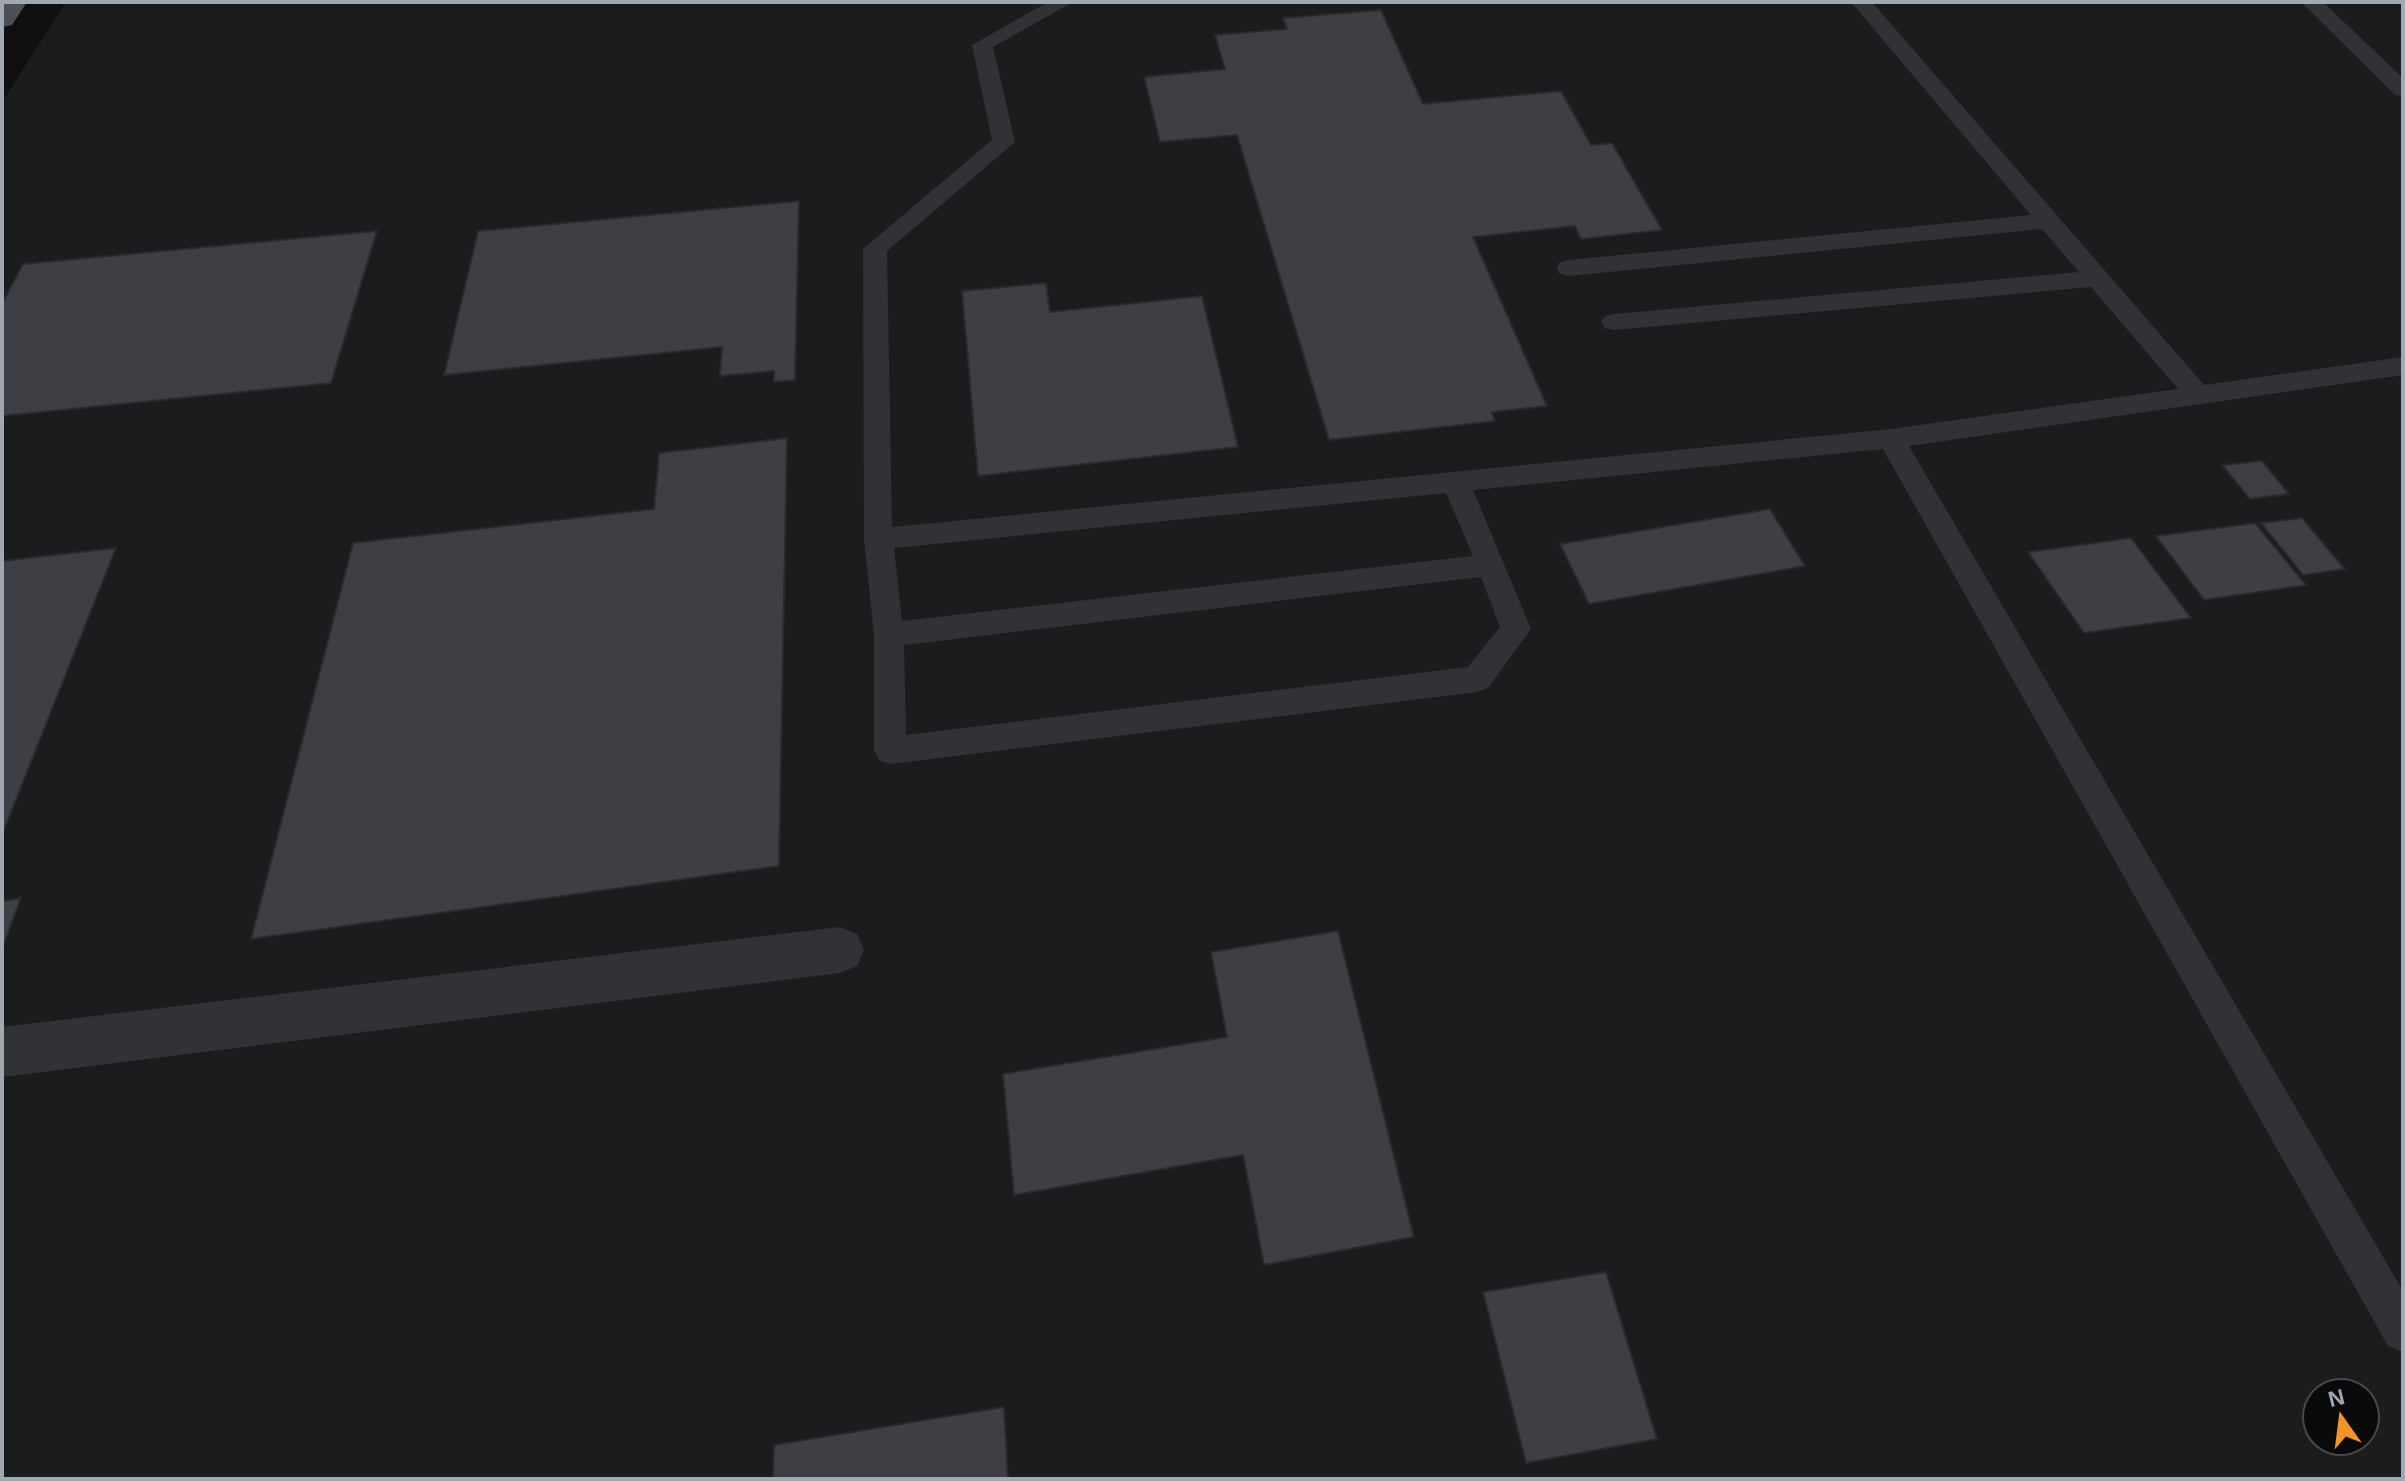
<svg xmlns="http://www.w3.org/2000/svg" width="2405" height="1481" viewBox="0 0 2405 1481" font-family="Arial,sans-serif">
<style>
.built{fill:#1b1c1e;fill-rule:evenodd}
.building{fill:#3e3f44;stroke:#292a2d;stroke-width:2}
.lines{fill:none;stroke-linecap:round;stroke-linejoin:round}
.lane{fill:#303236;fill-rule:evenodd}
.street{fill:#303236;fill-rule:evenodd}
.primary{fill:#4c4f55;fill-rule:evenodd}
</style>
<rect width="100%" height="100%" fill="#0f0f11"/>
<path class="built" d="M66,2h2337v1477h-2401v-1377zM2317,1393h48v48h-48z"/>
<path class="building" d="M1381,10l42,94 138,-13 30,54 21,-2 50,87 -81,9 -6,-13 -102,11 74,169 -55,6 3,9 -166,19 -92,-305 -77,7 -16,-65 81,-8 -10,-34 72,-6 -4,-11z
M799,201l-4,179 -21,2v-11l-54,5 2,-29 -278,28 34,-144z
M377,231l-46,152 -329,33v-112l21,-40z
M1046,283l4,29 152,-16 36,151 -260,29 -16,-185z
M787,438l-8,428 -528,73 102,-396 301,-34 5,-56z
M2262,461l27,33 -39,5 -28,-34z
M1770,509l35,57 -216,38 -29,-60z
M2302,518l43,51 -42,6 -42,-52z
M2255,523l51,62 -102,15 -48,-64z
M2131,538l60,80 -107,15 -56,-81z
M116,548l-114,287v-274z
M21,898l-19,51v-48z
M1338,931l76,306 -150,28 -21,-110 -229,40 -11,-121 224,-37 -16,-85z
M1606,1272l51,167 -131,24 -43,-171z
M1004,1407l4,72h-235l1,-34z"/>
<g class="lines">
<path class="lane" d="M1048,2h25l-80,45 22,95 -128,109 5,276 999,-98 287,-40 -87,-102 -477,43 -9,-2 -4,-6 4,-6 9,-2 465,-42 -37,-43 -473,47 -9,-2 -3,-6 3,-6 9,-2 462,-45 -180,-213h21l332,383 199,-28v18l-494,71 494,845v61l-15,-6 -505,-897 -410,41 58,139 -43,59 -11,4 -587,72 -11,-4 -5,-10v-115l-10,-96 -1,-290 129,-109 -20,-95zM1446,493l27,63 -571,65 -8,-73zM1481,577l19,50 -32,40 -562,68 -2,-90z
M2301,2h22l80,76v18l-8,-1z"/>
<path class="street" d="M840,927l17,7 7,16 -7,16 -17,7 -838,104v-50z"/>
<path class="primary" d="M2,2h25l-15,23 -10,2z"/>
</g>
<rect width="2405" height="1481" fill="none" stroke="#a0a8b2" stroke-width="8"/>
<g transform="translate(2341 1417) rotate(346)"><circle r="38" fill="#0a0a0c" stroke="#46494e" stroke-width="2"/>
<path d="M0-6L14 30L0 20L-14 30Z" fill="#f19626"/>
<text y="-12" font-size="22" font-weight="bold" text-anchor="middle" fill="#a0a8b2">N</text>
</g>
</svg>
